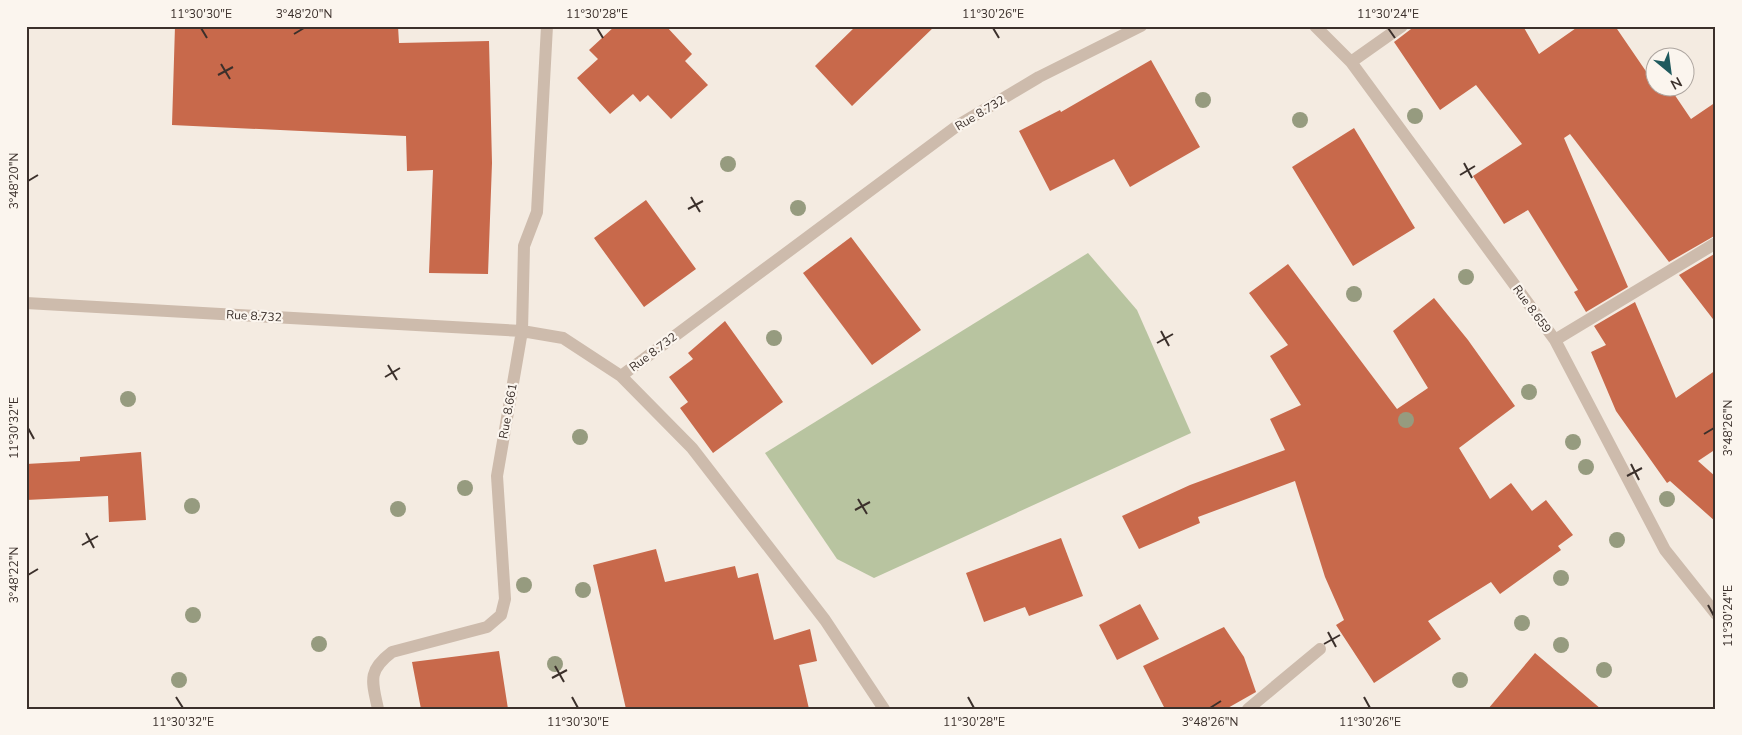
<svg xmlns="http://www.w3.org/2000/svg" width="1742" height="735" viewBox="0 0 1742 735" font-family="'Nunito Sans',sans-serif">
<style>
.green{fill:#b8c4a0}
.building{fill:#c8694b}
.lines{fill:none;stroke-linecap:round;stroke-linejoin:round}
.minor{stroke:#cdbbac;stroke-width:12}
.tree{fill:#969b7f}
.ticks{fill:none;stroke:#3b302b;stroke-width:2}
.labels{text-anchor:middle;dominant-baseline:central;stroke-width:4.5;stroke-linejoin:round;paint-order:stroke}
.street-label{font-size:12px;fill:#3b302b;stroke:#fbf5ee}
.neatline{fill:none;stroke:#3b302b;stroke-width:2}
.ticks-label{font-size:12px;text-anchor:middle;fill:#3b302b}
</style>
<rect width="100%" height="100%" fill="#f4ebe1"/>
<path class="green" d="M1088,253l49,57 54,123 -317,145 -37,-19 -72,-106z"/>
<path class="building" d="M175,26h223l1,17 90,-2 3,122 -4,111 -59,-1 4,-103 -26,1 -1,-35 -234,-11z
M615,26h51l26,28 -7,7 23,24 -37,34 -23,-24 -8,7 -7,-8 -23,20 -33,-36 21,-19 -9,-9z
M856,26h79l-83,80 -37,-40z
M1415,26h108l16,28 40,-28h36l39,57v5h16l21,31 25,-17v133l-47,27 -99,-128 -6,4 64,149 -42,25 -12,-20 4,-2 -50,-80 -24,14 -31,-48 49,-32 -46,-59 -36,25 -46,-68z
M1151,60l49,87 -70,40 -16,-28 -64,32 -31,-60 41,-21 1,2z
M1354,128l61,100 -62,38 -61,-99z
M646,200l50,69 -52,38 -50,-69z
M851,237l70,93 -49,35 -69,-92z
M1716,253v70l-37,-48z
M1288,264l109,145 31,-21 -35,-57 41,-33 34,42 47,66 -56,42 31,51 21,-16 21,28 14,-11 27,35 -15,11 3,4 -61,44 -9,-12 -63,39 13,18 -67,44 -38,-58 8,-5 -19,-43 -30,-96 -97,36 2,6 -61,26 -17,-33 68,-31 95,-35 -15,-31 31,-14 -31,-49 18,-11 -39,-52z
M1635,302l41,96 40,-28v79l-18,12 18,16v45l-46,-41 -3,2 -51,-72 -25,-59 15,-7 -12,-19z
M725,321l58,81 -70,51 -33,-45 8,-6 -19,-25 24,-18 -5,-6z
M141,452l5,68 -37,2 -1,-26 -82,4v-36l54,-3v-4z
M1061,538l22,58 -54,20 -4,-9 -41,15 -18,-49z
M656,549l9,33 70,-16 3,12 20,-5 16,67 36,-11 7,32 -18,4 10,44h-183l-33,-144z
M1140,604l19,35 -42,21 -18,-35z
M1224,627l20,30 12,35 -30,17h-61l-22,-43z
M499,651l9,58h-87l-9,-47z
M1535,653l66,56h-113z"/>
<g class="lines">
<path class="minor" d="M1315,26l36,36 204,278 110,210 51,64
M1351,62l51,-36
M26,303l496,28 41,7 58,38 336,-250 82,-49 102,-51
M1555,340l161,-97
M621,376l71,72 133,172 59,89
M378,709c-6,-28 -11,-38 14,-57l95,-25 14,-12 4,-16 -8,-123 25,-145 2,-85 13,-34 10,-186
M1248,709l72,-60"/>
</g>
<g class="tree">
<circle cx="1203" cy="100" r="8"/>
<circle cx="1415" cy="116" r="8"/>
<circle cx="1300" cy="120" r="8"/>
<circle cx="728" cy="164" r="8"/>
<circle cx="798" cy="208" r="8"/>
<circle cx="1466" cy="277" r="8"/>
<circle cx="1354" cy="294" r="8"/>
<circle cx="774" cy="338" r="8"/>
<circle cx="1529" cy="392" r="8"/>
<circle cx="128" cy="399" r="8"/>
<circle cx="1406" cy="420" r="8"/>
<circle cx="580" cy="437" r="8"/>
<circle cx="1573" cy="442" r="8"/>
<circle cx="1586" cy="467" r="8"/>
<circle cx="465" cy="488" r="8"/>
<circle cx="1667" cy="499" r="8"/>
<circle cx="192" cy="506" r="8"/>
<circle cx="398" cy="509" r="8"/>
<circle cx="1617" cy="540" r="8"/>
<circle cx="1561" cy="578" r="8"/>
<circle cx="524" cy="585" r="8"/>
<circle cx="583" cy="590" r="8"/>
<circle cx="193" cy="615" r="8"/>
<circle cx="1522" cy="623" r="8"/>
<circle cx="319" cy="644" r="8"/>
<circle cx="1561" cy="645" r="8"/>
<circle cx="555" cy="664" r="8"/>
<circle cx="1604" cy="670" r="8"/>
<circle cx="179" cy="680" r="8"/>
<circle cx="1460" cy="680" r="8"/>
</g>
<path class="ticks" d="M201,28l6,10M597,28l6,10M993,28l6,10M1388,28l7,10M294,34l10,-6M221,64l9,15M218,75l15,-8M1464,163l8,15M1460,175l15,-9M28,181l10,-6M691,197l9,15M688,209l15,-8M1161,331l8,15M1157,343l16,-9M388,365l9,15M385,377l15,-9M28,428l6,11M1704,434l10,-6M1631,464l8,16M1627,476l15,-8M858,499l9,15M855,510l15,-8M86,533l8,15M82,545l16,-9M28,575l10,-6M1708,605l6,11M1328,632l8,15M1324,644l16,-9M555,666l9,16M552,678l15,-8M176,697l7,11M572,697l6,11M968,697l6,11M1364,697l6,11M1210,708l11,-7"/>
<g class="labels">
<g class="street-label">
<text transform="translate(980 113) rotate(-31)">Rue 8.732</text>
<text transform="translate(1532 309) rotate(54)">Rue 8.659</text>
<text transform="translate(254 316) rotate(3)">Rue 8.732</text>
<text transform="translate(653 352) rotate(-37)">Rue 8.732</text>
<text transform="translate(508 411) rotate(-80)">Rue 8.661</text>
</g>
</g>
<rect width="1742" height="735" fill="none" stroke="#fbf5ee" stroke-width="55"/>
<g transform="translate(1670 72) rotate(151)"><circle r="24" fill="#fbf5ee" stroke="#aea6a0"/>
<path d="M0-4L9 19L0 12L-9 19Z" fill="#1f5a5e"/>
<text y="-8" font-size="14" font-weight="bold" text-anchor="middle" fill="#3b302b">N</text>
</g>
<rect x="28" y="28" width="1686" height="680" class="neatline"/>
<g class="ticks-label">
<text x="201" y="18">11°30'30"E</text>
<text x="304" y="18">3°48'20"N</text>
<text x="597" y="18">11°30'28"E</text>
<text x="993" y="18">11°30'26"E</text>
<text x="1388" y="18">11°30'24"E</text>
<text transform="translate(14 181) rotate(-90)" y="4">3°48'20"N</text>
<text transform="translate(1728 428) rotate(-90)" y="4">3°48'26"N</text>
<text transform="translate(14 428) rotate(-90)" y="4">11°30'32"E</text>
<text transform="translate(14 575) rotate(-90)" y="4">3°48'22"N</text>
<text transform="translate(1728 616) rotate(-90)" y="4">11°30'24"E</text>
<text x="183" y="726">11°30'32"E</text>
<text x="578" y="726">11°30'30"E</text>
<text x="974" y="726">11°30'28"E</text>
<text x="1210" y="726">3°48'26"N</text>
<text x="1370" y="726">11°30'26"E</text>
</g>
</svg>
